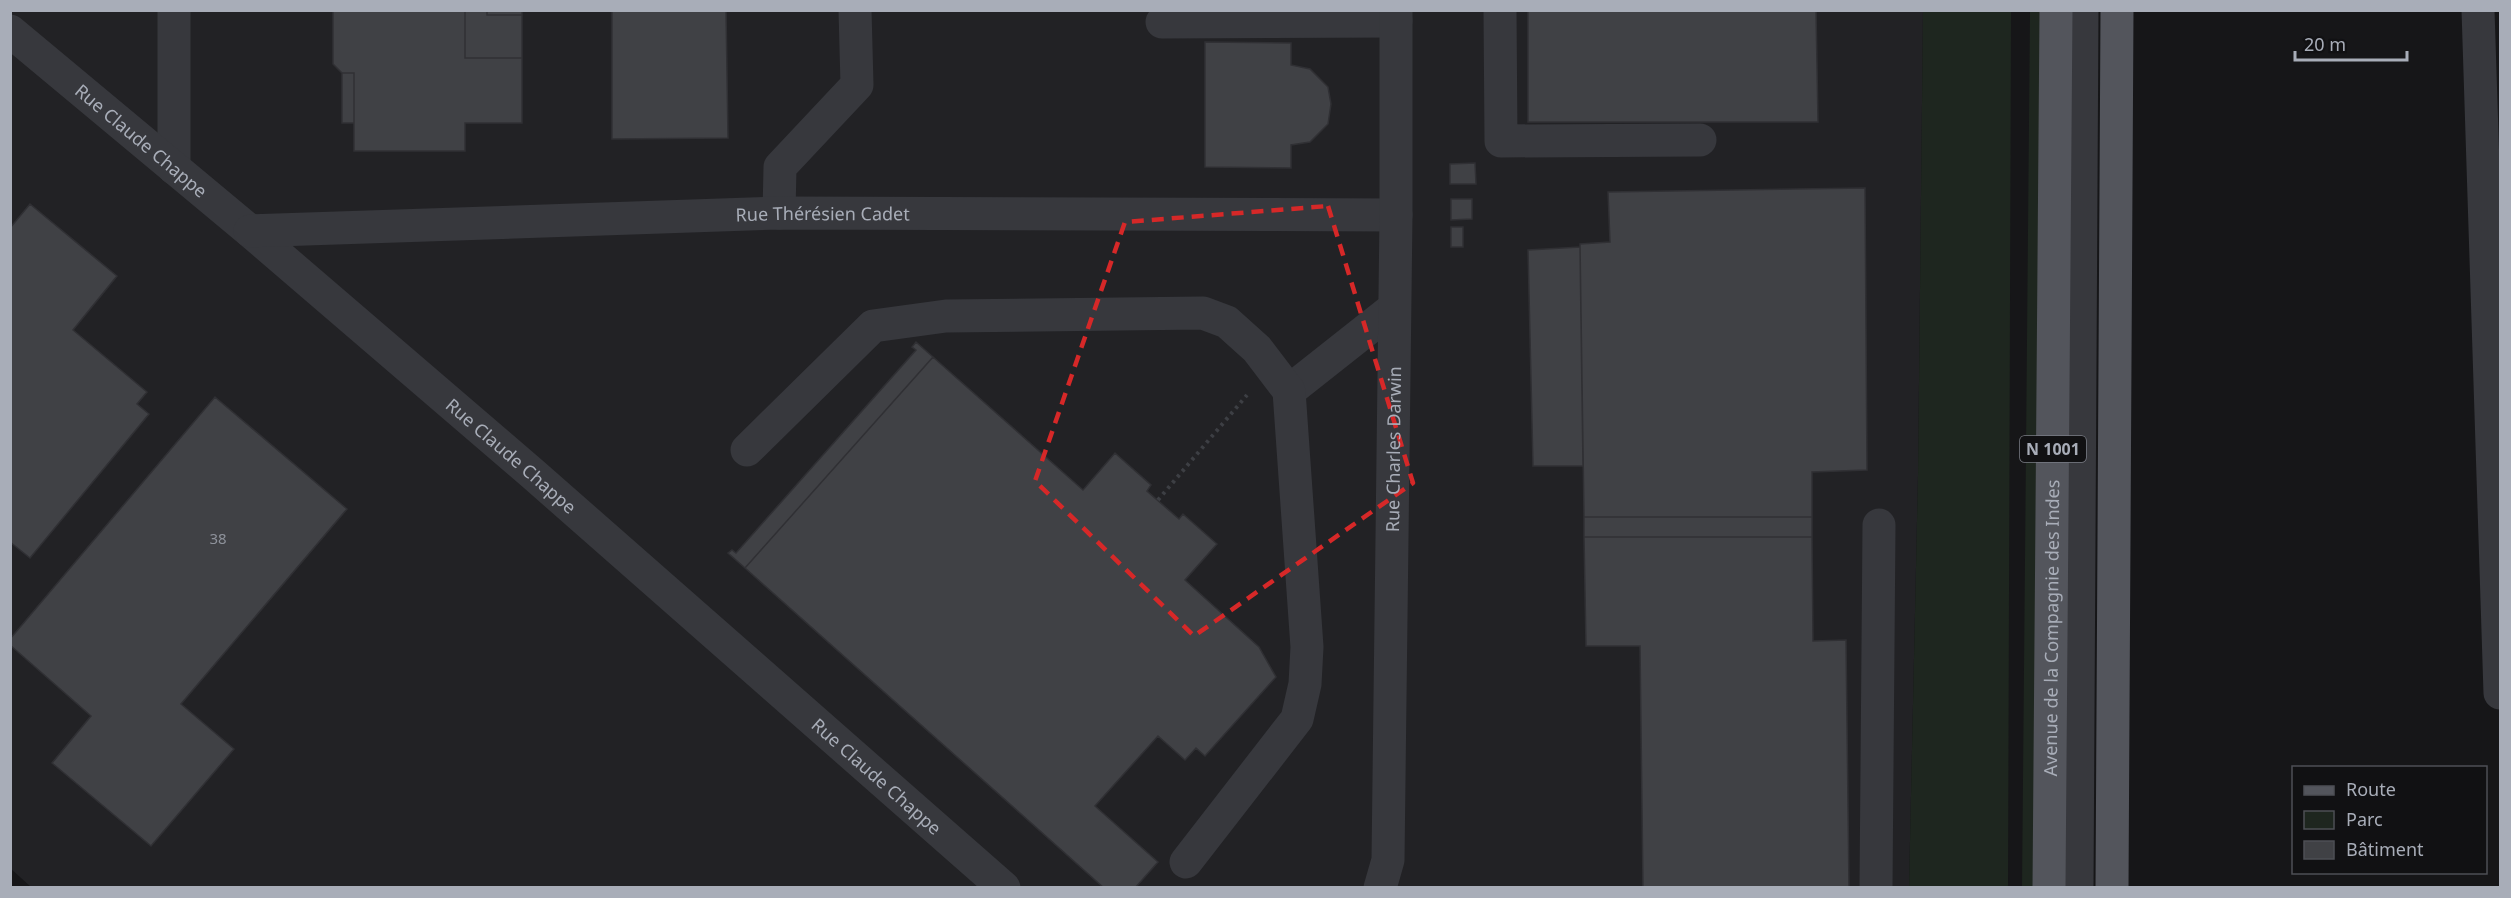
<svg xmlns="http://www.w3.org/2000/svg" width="2511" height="898" viewBox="0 0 2511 898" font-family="'Noto Sans',sans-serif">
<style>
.built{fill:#222225}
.green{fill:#1e261f}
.building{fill:#404145;stroke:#303034;stroke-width:1.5}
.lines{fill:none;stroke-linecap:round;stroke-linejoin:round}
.path{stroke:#3d3f44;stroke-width:4;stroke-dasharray:3 4.5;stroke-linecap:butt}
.minor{stroke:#37383d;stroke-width:33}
.major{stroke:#53555c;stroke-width:33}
.marked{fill:none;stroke:#d62828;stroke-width:4.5;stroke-dasharray:12 8;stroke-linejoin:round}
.labels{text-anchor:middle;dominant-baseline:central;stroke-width:4.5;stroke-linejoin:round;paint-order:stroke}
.number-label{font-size:15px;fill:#8e929b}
.shield{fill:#111113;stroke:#7b7e86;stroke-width:1.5}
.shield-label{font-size:16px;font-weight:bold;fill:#a8adb8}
.street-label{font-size:18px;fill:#a8adb8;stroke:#111113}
</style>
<rect width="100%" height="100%" fill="#161618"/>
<path class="built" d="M10,11h1913l-5,465 -9,411h-1878l-21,-19z"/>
<path class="green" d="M2043,10l-6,877 -15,1 8,-877z
M1923,11h88l-3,876h-99l9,-411z"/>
<path class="building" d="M333,10h132v48h57v65h-57v28h-111v-78h-12l-9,-9z
M465,10h22v5h35v43h-57z
M487,10h35v5h-35z
M612,10h114l2,128 -116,1z
M1528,10h288l2,112h-290z
M1205,42l86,1v22l19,4 18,18 3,17 -3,20 -18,18 -19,3v23l-86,-1z
M342,73h12v50h-12z
M1475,163l1,21h-26v-20z
M1865,188l2,282 -55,2v45h-228l-4,-273 30,-2 -2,-50z
M1451,199h21v20l-21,1z
M30,204l87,72 -44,54 74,62 -10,12 12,10 -119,144 -20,-16v-314z
M1451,227h12v20h-12z
M1580,247l3,219h-50l-5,-216z
M916,342l17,15 -188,211 -17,-15 4,-3 4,3 180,-203 -4,-3z
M933,357l150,133 32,-37 36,32 -4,6 32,28 4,-5 34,30 -32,36 74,67 17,30 -71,79 -9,-8 -11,12 -27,-24 -63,70 63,56 -23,26h-31l-359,-320z
M215,397l132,112 -166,195 53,45 -83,97 -99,-83 39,-47 -81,-71v-6z
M1584,517h228v20h-228z
M1584,537h228l1,104 33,-1 3,248h-206l-3,-242h-54z"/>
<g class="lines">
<path class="path" d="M1158,500l89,-105"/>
<g class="minor">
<path d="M174,10v158"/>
<path d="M1500,10l1,131 199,-1"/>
<path d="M2478,10l22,683"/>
<path d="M1162,22l234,-1"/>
<path id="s1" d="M10,31l240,200 283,243 471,414"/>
<path d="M779,213l1,-46 77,-82 -2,-75"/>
<path id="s2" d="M250,231l529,-18 617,2"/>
<path d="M1289,391l105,-83"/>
<path d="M747,450l126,-124 73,-10 257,-3 24,9 30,27 32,42 18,256 -2,37 -8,35 -111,143"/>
<path id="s3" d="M1380,888l8,-28 8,-645v-205"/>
<path d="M1876,888l3,-363"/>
<path d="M2077,888l5,-878"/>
</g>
<g class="major">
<path id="s4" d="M2049,888l7,-878"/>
<path d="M2112,888l5,-878"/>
</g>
</g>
<path class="marked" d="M1328,206l85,277 -219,153 -159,-155 90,-259z"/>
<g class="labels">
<g class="number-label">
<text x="218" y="538">38</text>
</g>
<rect class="shield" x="2020" y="436" width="66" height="26" rx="4.5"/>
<g class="shield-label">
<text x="2053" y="449">N 1001</text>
</g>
<g class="street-label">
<text stroke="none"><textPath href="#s1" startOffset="171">Rue Claude Chappe</textPath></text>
<text stroke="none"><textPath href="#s2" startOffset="573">Rue Thérésien Cadet</textPath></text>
<text stroke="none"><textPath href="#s3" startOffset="440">Rue Charles Darwin</textPath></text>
<text stroke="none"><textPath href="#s1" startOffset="657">Rue Claude Chappe</textPath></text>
<text stroke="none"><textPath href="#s4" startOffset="260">Avenue de la Compagnie des Indes</textPath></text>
<text stroke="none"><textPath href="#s1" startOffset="1143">Rue Claude Chappe</textPath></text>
</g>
</g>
<rect width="2511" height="898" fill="none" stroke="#a8adb8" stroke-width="24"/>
<rect x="2292" y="766" width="195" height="108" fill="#111113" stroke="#4d4f55" stroke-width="1.5"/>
<rect x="2304" y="786" width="30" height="9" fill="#53555c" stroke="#4d4f55" stroke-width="1.5"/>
<text x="2346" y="796" font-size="18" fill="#a8adb8">Route</text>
<rect x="2304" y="811" width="30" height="18" fill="#1e261f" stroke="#4d4f55" stroke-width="1.5"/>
<text x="2346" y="826" font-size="18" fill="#a8adb8">Parc</text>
<rect x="2304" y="841" width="30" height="18" fill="#404145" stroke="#4d4f55" stroke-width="1.5"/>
<text x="2346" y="856" font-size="18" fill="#a8adb8">Bâtiment</text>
<path d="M2295 51v9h112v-9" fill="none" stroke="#a8adb8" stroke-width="3"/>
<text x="2304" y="51" font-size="18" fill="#a8adb8" stroke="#111113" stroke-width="4.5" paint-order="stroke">20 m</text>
</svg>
